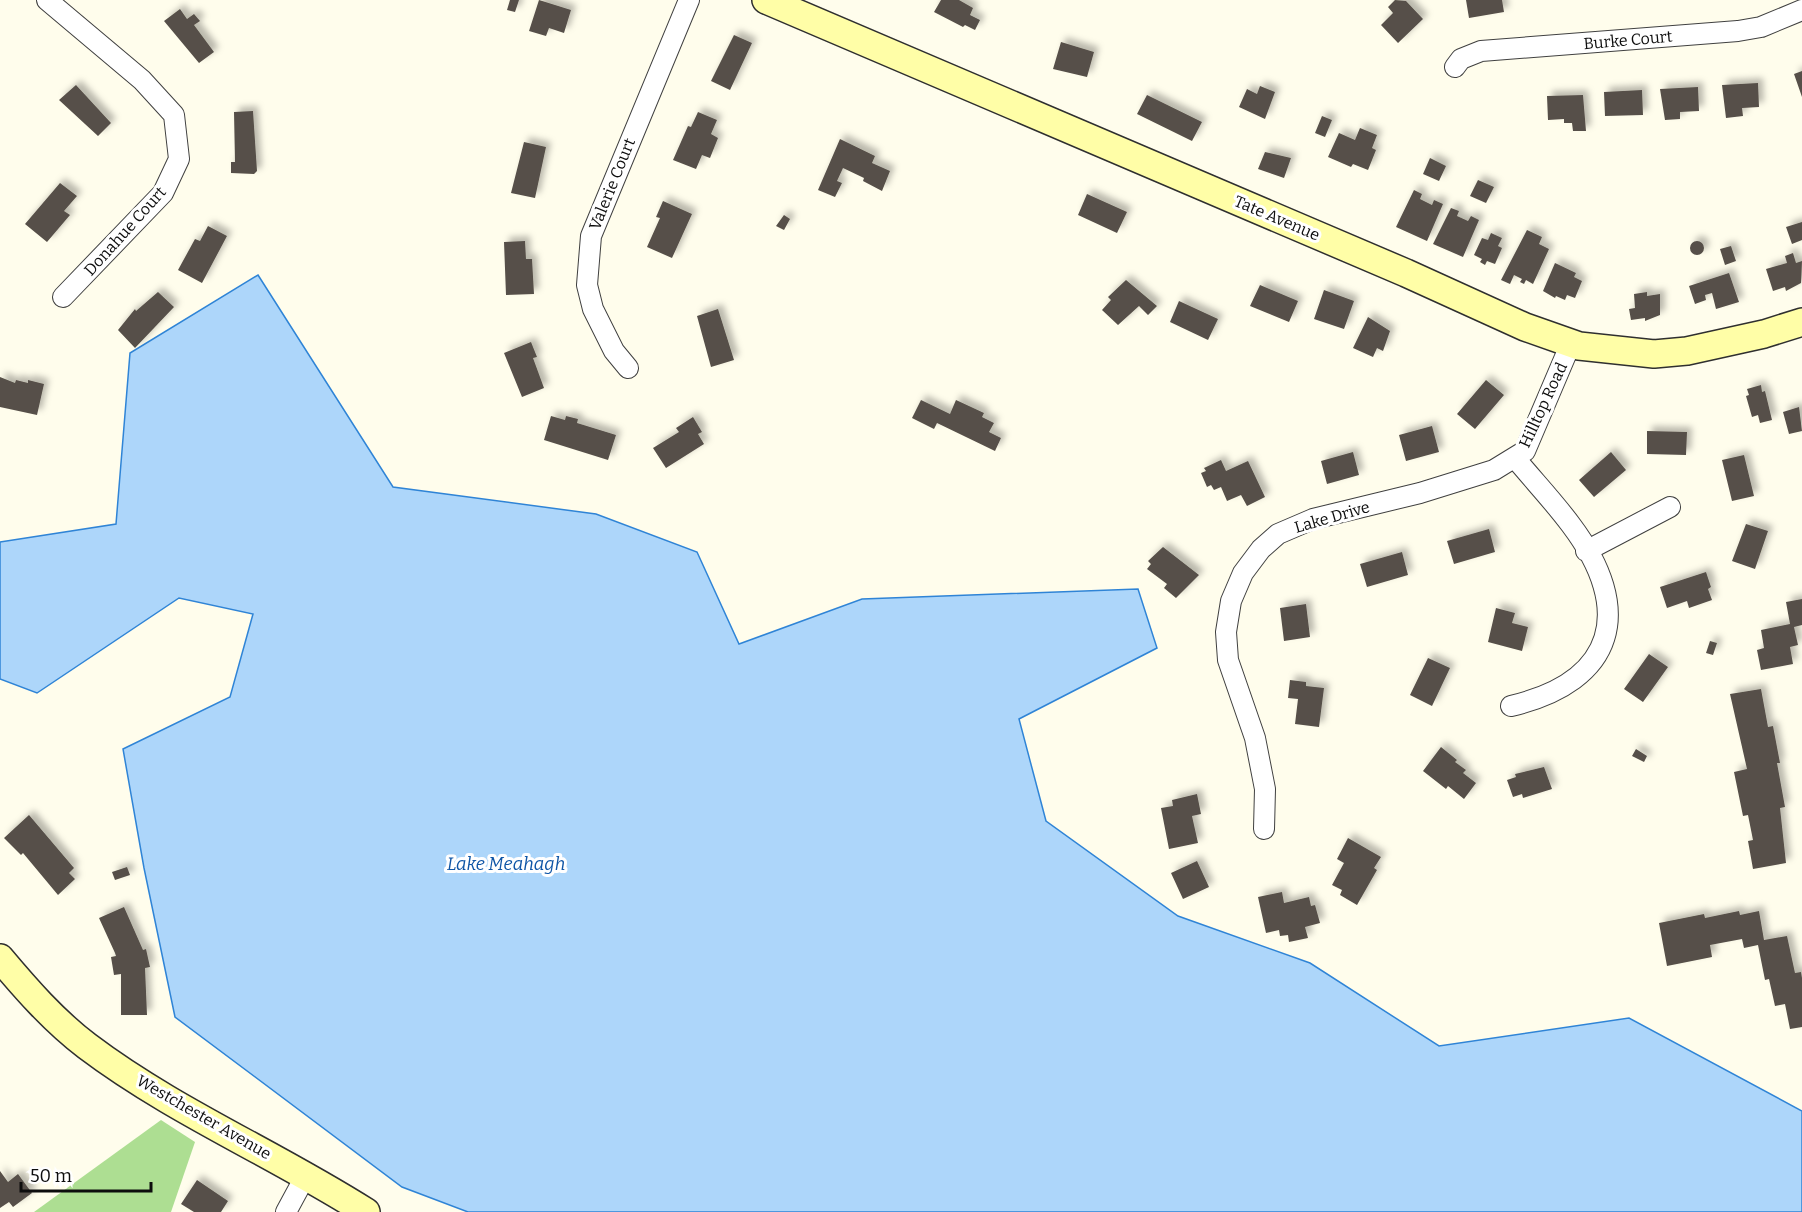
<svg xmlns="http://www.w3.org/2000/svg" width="1802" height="1212" viewBox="0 0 1802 1212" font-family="Bitter,serif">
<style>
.forest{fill:#adde92}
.water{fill:#add6fa;stroke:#2f84d6;stroke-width:1.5}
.building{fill:#564f48;filter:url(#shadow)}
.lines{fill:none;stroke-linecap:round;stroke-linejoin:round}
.street-casing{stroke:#404040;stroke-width:22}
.secondary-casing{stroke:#2f2f2f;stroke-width:30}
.street{stroke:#fff;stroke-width:20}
.secondary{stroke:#fffea7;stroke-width:27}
.labels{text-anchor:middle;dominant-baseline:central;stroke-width:6;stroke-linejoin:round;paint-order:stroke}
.street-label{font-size:16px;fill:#0d0d0d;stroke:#fff}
.water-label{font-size:18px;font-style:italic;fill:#0e55a6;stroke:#fff}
</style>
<defs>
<filter id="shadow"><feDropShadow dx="5" dy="-5" stdDeviation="3" flood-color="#0004"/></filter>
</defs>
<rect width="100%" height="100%" fill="#fffdec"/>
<path class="forest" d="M161,1120l34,22 -24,70h-137z"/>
<path class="water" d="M258,275l135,212 203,27 101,38 42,92 123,-45 276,-10 19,59 -138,71 27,102 132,95 132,47 129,83 190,-28 173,93v101h-1334l-66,-25 -227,-170 -31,-149 -21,-119 107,-52 23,-83 -74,-16 -142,95 -37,-14v-137l116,-18 14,-171z"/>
<path class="building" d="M510,0h9l-4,12 -8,-2z
M539,0l32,10 -7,23 -15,-5 -3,8 -17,-5z
M941,0h18l14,8 -3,7 10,5 -5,10 -10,-5 -2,2 -29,-15z
M1395,0l11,1 17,18 -25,24 -17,-18 12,-12 -5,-6z
M1466,0h36l2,12 -35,6z
M180,9l7,10 7,-5 6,7 -6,4 20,27 -15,11 -35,-42z
M734,35l18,8 -22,47 -19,-9z
M1061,42l33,10 -7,25 -34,-8z
M1802,71v26l-8,-23z
M1758,83l1,24 -17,1 1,8 -17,2 -4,-33z
M76,85l35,38 -13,13 -39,-36z
M1260,86l15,6 -10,27 -26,-12 8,-18 10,5z
M1698,87l1,24 -19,1v7l-15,1 -5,-31z
M1642,90l1,25 -38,1 -1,-24z
M1147,95l55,27 -10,19 -55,-27z
M1583,95l3,36h-13l-1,-8h-8v-4l-16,1 -1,-24z
M253,111l4,60 -3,3 -23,-1v-11h4l-1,-50z
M698,112l19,8 -6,14 7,4 -8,20 -8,-3 -6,14 -23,-9 15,-34 3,1z
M1322,116l10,4 -7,17 -10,-4z
M1360,128l17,7 -5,13 4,2 -8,20 -15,-6 -2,3 -23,-10 11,-24 16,7z
M840,139l35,17 -3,7 18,8 -8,20 -19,-10 1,-3 -21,-10 -6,13 5,2 -7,14 -17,-7z
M524,142l22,5 -11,51 -24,-5z
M1265,152l26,6 -7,20 -26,-9z
M1430,158l16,8 -7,15 -16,-7z
M1478,180l16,7 -8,16 -16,-7z
M60,183l17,13 -13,15 6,4 -23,27 -22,-18z
M1414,190l8,4 -2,5 12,6 2,-5 9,4 -16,37 -31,-14z
M1087,194l40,18 -10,21 -39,-18z
M663,201l29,13 -20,44 -25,-11 13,-29 -4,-1z
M1451,208l8,3 -2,5 11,5 3,-5 8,4 -16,37 -30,-13z
M784,215l6,4 -6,11 -8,-4z
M1802,222v18l-10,4 -6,-17z
M208,226l19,10 -25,47 -24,-13 17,-31 5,2z
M1527,230l15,7 -3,7 10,5 -16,35 -7,-4 -2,4 -4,-2 2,-3 -8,-4 -4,9 -9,-4z
M1491,233l11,5 -4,8 4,2 -7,16 -8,-3 -2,4 -5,-3 2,-3 -8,-4 8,-17 6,2z
M1690 248a7 7 0 1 1 14 0a7 7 0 1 1-14 0Z
M525,241l1,18h6l2,35 -28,1 -2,-53z
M1731,246l5,15 -11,4 -5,-16z
M1793,253l3,10 6,-2 -1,22 -15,8 -1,-4 -12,4 -7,-22 21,-6 -2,-7z
M1555,263l21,10 -2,4 8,4 -7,17 -8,-3 -2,5 -9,-4 -1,2 -12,-7z
M1729,273l10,29 -23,7 -4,-16 -7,2 1,5 -11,4 -6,-18z
M1126,280l31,26 -9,9 -9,-9 -21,19 -16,-15 9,-10 -3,-3z
M1260,285l38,16 -9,21 -39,-16z
M1324,290l30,11 -10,28 -30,-10z
M158,292l16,15 -39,41 -17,-18 17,-21 1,2z
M1647,292v4l13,-2v21l-15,6v-3l-14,2 -2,-11 6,-1 -1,-14z
M1179,301l39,18 -10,21 -38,-18z
M718,309l16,51 -23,7 -14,-51z
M1368,317l22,14 -7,20 -6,-3 -4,9 -20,-9z
M531,342l6,15 -4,1 11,30 -22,9 -18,-44z
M0,377l15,6 1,-3 12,3v-3l16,4 -7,31 -37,-8z
M1486,380l18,15 -29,34 -18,-15z
M1761,385l1,7 3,-1 7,29 -12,3 -2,-8 -6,2 -6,-21 3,-1 -2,-6z
M921,400l29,14 6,-14 28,13 -2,4 12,6 -5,9 12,6 -6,13 -58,-28 -3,6 -22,-11z
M1799,407l3,24 -13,3 -6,-22z
M551,416l14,4 1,-4 12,3 -1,4 39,12 -8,25 -64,-20z
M693,417l9,15 -4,2 6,10 -38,24 -13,-20 26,-16 -3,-4z
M1432,426l7,26 -33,9 -7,-26z
M1647,431l40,1 -1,23 -39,-1z
M1353,452l6,23 -32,9 -6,-23z
M1611,452l15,18 -32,27 -15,-17z
M1744,455l10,41 -22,5 -10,-41z
M1221,460l5,11 22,-10 17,36 -18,9 -6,-11 -14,6 -6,-14 -7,3 -3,-5 -4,2 -6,-14 5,-2 -2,-3z
M1746,524l22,7 -13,38 -23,-8z
M1489,529l6,23 -41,12 -7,-23z
M1163,547l36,28 -23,23 -12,-10 3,-4 -20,-15 4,-5 -3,-3z
M1402,552l6,23 -41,12 -7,-23z
M1706,572l5,15 -3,2 4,11 -23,8 -2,-7 -20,7 -7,-21z
M1802,599v26l-8,2 4,18 -8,2 3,17 -32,6 -4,-20 7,-2 -3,-18 29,-6 -4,-22z
M1306,604l4,33 -26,4 -4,-33z
M1496,608l19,5 -3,10 16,4 -6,24 -34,-9z
M1710,641l7,2 -4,12 -7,-2z
M1649,654l19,13 -25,35 -19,-13z
M1428,658l22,10 -18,38 -22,-11z
M1290,680l16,2v4l18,2 -5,39 -24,-3 3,-25 -10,-1z
M1761,689l7,38 5,-1 7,37h-3l8,44 -5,1 6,55 -33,6 -5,-28 5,-1 -5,-25 -5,1 -9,-44 13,-3 -17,-75z
M1441,747l16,13 -2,2 11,8 -3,3 13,10 -12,16 -16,-13 -2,3 -23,-18z
M1636,749l11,7 -3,6 -12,-6z
M1544,767l8,22 -29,9 -1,-4 -9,3 -6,-17 9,-3 -1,-3z
M1197,794l4,20 -9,2 6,27 -29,6 -8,-41 12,-2 -1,-6z
M29,815l45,53 -5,5 6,6 -17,16 -35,-42 -2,2 -17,-17z
M1348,838l33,19 -7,11 3,2 -20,35 -17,-10 2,-5 -10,-5 12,-22 -7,-4z
M1197,861l12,26 -26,12 -12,-26z
M127,867l3,8 -15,5 -3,-8z
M1282,892l2,11 25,-6 2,9 4,-1 5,18 -15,4 3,11 -19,4 -1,-7 -8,1 -1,-6 -13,3 -8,-36z
M124,907l19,43 3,-1 4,18 -5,1 2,47h-26v-41l-7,1 -3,-18 5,-1 -1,-3 -16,-35z
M1739,911l1,4 19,-4 5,29 23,-4 8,37 6,-1 1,6v49l-12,2 -5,-25 -10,2 -6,-27 -4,1 -7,-35 -14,3 -2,-9 -32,6 2,12 -45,9 -8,-43 45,-9 1,4z
M0,1171l8,11 10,-8 14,19 -19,14 -4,-5 -9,6z
M197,1180l31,21 -7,11h-27l-13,-8z"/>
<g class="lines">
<defs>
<path id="street" d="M47,0l95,80 32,35 5,44 -16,34 -100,104
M1455,67l6,-8 20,-8 257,-20 23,-4 41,-17
M628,368l-14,-17 -21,-42 -6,-24 4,-49 98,-236
M1586,551l84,-44
M1511,706c105,-25 124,-96 60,-181 -17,-23 -37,-44 -56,-67
M1264,829l1,-40 -10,-51 -27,-78 -2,-28 5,-31 12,-28 18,-24 17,-15 35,-15 107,-26 74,-23 31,-19 46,-108
M286,1212l20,-37"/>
<path id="secondary" d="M766,0l640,273 119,54 54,19 75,8 33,-3 77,-17 38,-12
M0,958c26,31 54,63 87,88 86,65 188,108 279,166"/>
</defs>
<use href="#street" class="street-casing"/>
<use href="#secondary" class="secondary-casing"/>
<use href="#street" class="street"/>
<use href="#secondary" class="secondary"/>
</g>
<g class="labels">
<g class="street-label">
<text transform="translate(1628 40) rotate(-5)">Burke Court</text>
<text transform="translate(612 184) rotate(-68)">Valerie Court</text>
<text transform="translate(1277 218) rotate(23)">Tate Avenue</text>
<text transform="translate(125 231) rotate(-48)">Donahue Court</text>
<text transform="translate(1543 405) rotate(-65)">Hilltop Road</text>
<text transform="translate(1332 517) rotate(-16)">Lake Drive</text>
<text transform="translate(204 1117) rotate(30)">Westchester Avenue</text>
</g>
<g class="water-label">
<text x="506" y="864">Lake Meahagh</text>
</g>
</g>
<path d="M21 1182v9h130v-9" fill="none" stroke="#0d0d0d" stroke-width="3"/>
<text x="30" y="1182" font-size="18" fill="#0d0d0d" stroke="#ffffff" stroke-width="4.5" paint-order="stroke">50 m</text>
</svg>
